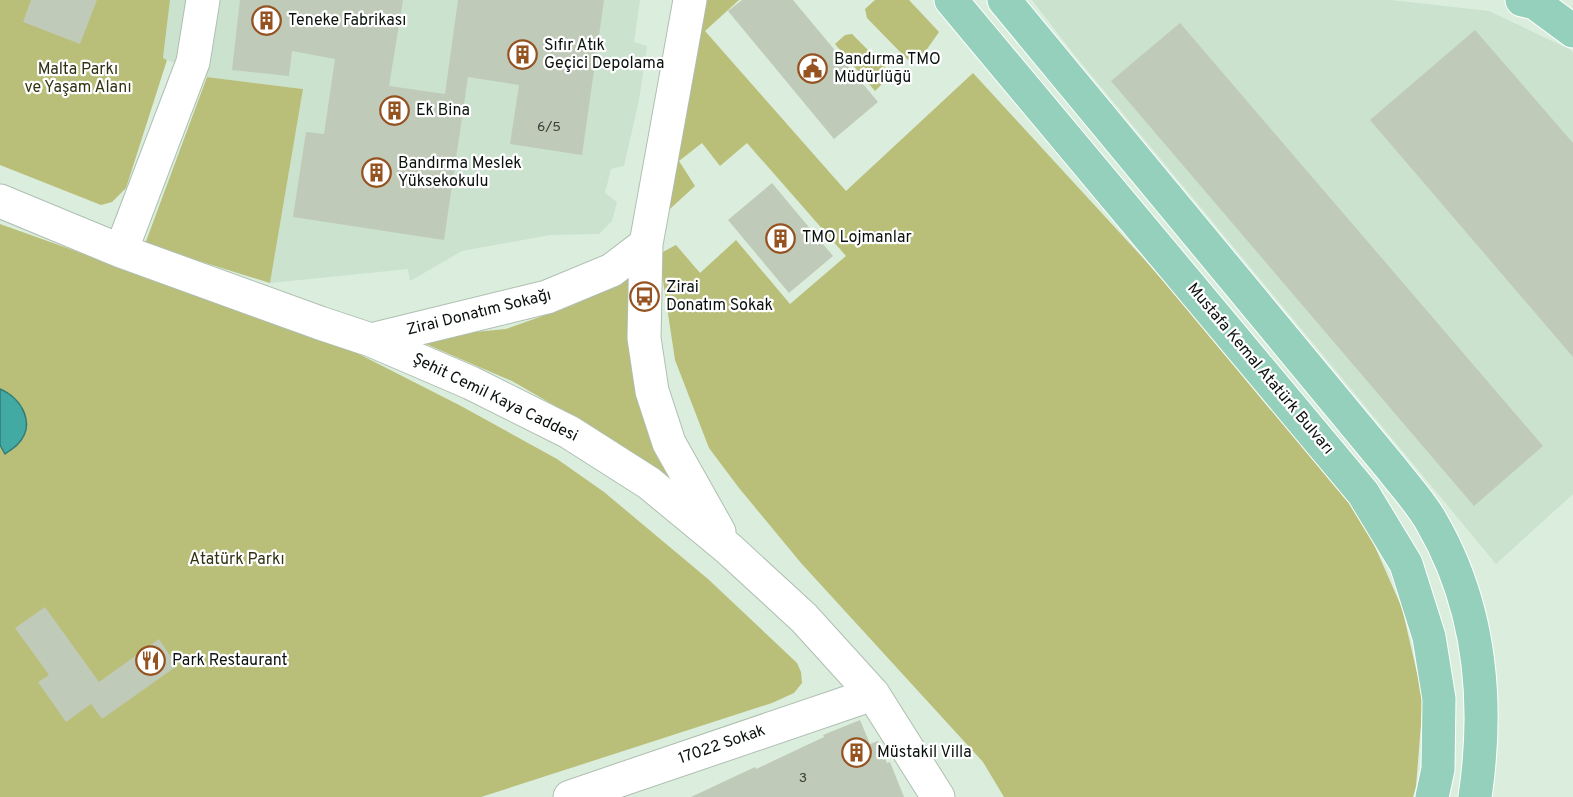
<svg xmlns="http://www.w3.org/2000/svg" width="1573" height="797" viewBox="0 0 1573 797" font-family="Overpass,sans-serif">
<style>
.built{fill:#cae2ce}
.green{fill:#b9be78}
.water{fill:#42aaa2;stroke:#327c75;stroke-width:1.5}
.building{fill:#c0cab8}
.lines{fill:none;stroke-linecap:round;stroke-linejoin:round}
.minor-casing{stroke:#aebfb1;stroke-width:35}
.major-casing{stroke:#fff;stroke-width:35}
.minor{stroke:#fff;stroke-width:33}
.major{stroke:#94d0bc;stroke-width:33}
.labels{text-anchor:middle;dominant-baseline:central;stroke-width:4.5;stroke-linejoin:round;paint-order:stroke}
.number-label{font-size:14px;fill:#384038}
.poi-label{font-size:16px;fill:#0b120d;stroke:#fff;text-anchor:start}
.park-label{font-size:16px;fill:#303211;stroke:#fff}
.street-label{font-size:16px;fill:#0b120d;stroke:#fff}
</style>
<rect width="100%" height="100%" fill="#dbeddd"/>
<path class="built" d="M170,0h470l-6,42 13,4 -8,54 -15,66 -13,3 -6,24 12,9 -5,19 -13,13 -49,1 -88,16 -52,30 -2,-12 -138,14 33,-194 -96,-12 -44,-19z
M1032,0h359l98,11 82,39 2,3v441l-77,70 -423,-511z"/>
<path class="green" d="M0,0h170l-7,58 4,2 -41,128 -14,14 -11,3 -101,-40z
M699,0h40l-34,31 141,160 127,-118 170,185 171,194 54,79 34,77 21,91 -7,87 -3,11h-409l-21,-35 -182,-199 -62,-75 -30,-40 -34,-88 -16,-106 17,-9 24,28 36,-33 54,64 56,-48 -99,-113 -27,23 -18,-23 -23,18 16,25 -36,33z
M875,0h34l30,32 -14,20 -17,8 -41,-42 -2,-9z
M852,34l33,33 1,13 -11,11 -40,-47 10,-9z
M207,77l96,12 -33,194 -125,-39z
M0,224l349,125 112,57 96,53 47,33 104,87 89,84 4,9 1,11 -8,10 -22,10 -291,94h-481z
M632,276l47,220 -89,-70 -78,-45 -100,-43 94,-9 65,-23z"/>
<path class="water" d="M0,389c22,9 37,36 17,56 -3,3 -8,6 -12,9l-5,-9z"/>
<path class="building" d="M31,0h66l-17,44 -57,-22z
M240,0h163l-14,86 56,8 13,-94h146l-22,155 -72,-11 9,-59 -51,-8 -24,163 -151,-23 13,-85 18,2 11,-75 -43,-8 -3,25 -57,-6z
M742,0h51l85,102 -44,37 -106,-128z
M1180,23l363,423 -69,60 -363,-425z
M1475,30l98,113v214l-203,-237z
M772,183l61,73 -44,37 -61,-73z
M45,607l54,75 60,-43 18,27 -75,53 -11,-15 -25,18 -28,-40 11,-7 -34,-47z
M860,720l10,24 8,-3 9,22 3,-1 14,35h-213l64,-30 1,2 68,-32 -1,-2z"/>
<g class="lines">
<defs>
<path id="minor" d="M690,0l-44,244 -2,94 8,53 17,52 50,89
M0,201l121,50 199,72 51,17 100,43 98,49 80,51 80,66 75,69 69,76 65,103
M121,251l72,-189 10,-62
M371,340l176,-43 65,-27 34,-26
M570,797l303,-103"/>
<path id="major" d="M951,0l412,493 43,71 23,73 10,62 -1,70 -6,28
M1004,0l388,469c13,17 29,34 39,52 49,84 58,181 44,276
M1522,0l13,3 38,28"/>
</defs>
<use href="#minor" class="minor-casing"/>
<use href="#major" class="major-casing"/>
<use href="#minor" class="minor"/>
<use href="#major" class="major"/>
</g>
<defs>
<symbol id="building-ring" viewBox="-11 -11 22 22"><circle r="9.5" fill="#fff" stroke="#955321" stroke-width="1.5"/><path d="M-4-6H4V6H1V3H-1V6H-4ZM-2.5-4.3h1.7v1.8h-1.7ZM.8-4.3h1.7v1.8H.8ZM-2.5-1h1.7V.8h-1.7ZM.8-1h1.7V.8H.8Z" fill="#955321"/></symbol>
<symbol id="civic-ring" viewBox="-11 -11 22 22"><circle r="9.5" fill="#fff" stroke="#955321" stroke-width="1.5"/><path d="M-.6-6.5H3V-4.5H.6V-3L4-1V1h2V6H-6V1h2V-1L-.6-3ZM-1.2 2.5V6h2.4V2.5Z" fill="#955321"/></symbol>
<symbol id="bus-ring" viewBox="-11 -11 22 22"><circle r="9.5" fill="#fff" stroke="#955321" stroke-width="1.5"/><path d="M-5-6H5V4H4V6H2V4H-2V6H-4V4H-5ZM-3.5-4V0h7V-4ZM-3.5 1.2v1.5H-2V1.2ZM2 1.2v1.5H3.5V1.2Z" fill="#955321"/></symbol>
<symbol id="restaurant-ring" viewBox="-11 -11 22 22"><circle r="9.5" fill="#fff" stroke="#955321" stroke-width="1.5"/><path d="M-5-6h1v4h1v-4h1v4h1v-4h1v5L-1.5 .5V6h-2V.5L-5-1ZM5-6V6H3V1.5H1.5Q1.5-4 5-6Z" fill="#955321"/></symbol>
</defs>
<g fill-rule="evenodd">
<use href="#building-ring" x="250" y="4" width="33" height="33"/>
<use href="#building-ring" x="506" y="38" width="33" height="33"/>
<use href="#civic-ring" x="796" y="52" width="33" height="33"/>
<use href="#building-ring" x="378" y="94" width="33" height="33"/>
<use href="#building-ring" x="360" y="156" width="33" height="33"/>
<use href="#building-ring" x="764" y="222" width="33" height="33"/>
<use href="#bus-ring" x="628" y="280" width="33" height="33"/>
<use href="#restaurant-ring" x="134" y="644" width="33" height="33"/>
<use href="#building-ring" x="840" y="736" width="33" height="33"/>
</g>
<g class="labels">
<g class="number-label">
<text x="549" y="127">6/5</text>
<text x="803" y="778">3</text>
</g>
<g class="poi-label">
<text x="288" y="21">Teneke Fabrikası</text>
<text x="544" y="46">Sıfır Atık<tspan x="544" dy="18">Geçici Depolama</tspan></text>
<text x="834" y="60">Bandırma TMO<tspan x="834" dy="18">Müdürlüğü</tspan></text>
<text x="416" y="111">Ek Bina</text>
<text x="398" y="164">Bandırma Meslek<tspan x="398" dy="18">Yüksekokulu</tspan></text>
<text x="802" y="238">TMO Lojmanlar</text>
<text x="666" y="288">Zirai<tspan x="666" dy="18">Donatım Sokak</tspan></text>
<text x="172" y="661">Park Restaurant</text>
<text x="877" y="753">Müstakil Villa</text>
</g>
<g class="park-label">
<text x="78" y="70">Malta Parkı<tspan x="78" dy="18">ve Yaşam Alanı</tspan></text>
<text x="237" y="560">Atatürk Parkı</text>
</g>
<g class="street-label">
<text transform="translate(479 313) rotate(-14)">Zirai Donatım Sokağı</text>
<text transform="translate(1260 369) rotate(50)">Mustafa Kemal Atatürk Bulvarı</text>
<text transform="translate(495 398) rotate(26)">Şehit Cemil Kaya Caddesi</text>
<text transform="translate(722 745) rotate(-19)">17022 Sokak</text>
</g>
</g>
</svg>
